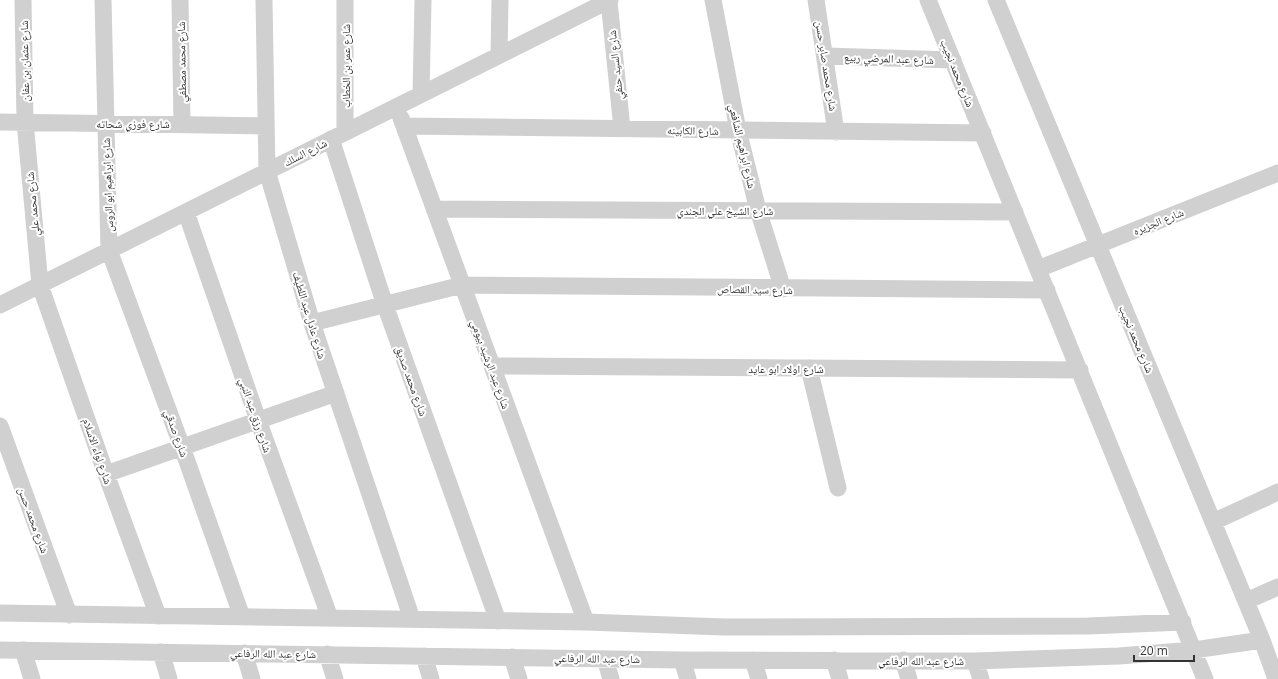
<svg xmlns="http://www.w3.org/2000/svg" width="1278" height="679" viewBox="0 0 1278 679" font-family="'Open Sans','Noto Naskh Arabic',sans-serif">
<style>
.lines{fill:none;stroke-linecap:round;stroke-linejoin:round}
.minor{stroke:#d0d0d0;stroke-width:17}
.labels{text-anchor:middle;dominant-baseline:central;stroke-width:4;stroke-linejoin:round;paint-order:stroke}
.street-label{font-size:11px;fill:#333;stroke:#fff}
</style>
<rect width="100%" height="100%" fill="#fff"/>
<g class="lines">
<path class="minor" d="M23,0l2,122 15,163 66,189 52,142
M103,0l6,250 73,197 60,170
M180,0l2,123
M264,0l3,171 45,152 100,296
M345,0v132
M713,0l25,130 20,80 25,79
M816,0l20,132
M928,0l277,679
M996,0l266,640 14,39
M609,1l13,128
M499,55l1,-55
M826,56l127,4
M421,94l2,-94
M401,118l185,504
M0,122l266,4
M404,126l579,7
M331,139l54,166 113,316
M434,209l581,3
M186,212l72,208 72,198
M1038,269l240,-96
M0,305l610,-305
M312,323l150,-38 585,5
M492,366l588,4
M809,368l29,120
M0,426l69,189
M106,474l230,-81
M1213,522l65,-30
M1246,601l32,-14
M0,613l586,9 138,5 364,-1 95,-4
M0,650l682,10 293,1 144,-5 75,-6 68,-10
M23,650l9,29
M161,652l8,27
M244,653l8,26
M327,654l8,25
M424,656l7,23
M512,657l7,22
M605,659l6,20
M682,660l6,19
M753,660l6,19
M834,660l6,19
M903,660l6,19
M975,661l6,18"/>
</g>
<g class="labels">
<g class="street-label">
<text transform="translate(889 58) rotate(2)">شارع عبد المرضي ربيع</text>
<text transform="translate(24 61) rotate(-91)">شارع عثمان بن عفان</text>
<text transform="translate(181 62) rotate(-91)">شارع محمد مصطفي</text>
<text transform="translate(615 65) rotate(-96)">شارع السيد حنفي</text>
<text transform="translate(345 66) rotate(-90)">شارع عمر بن الخطاب</text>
<text transform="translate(827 66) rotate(81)">شارع محمد صابر حسن</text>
<text transform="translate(958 73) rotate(68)">شارع محمد نجيب</text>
<text x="133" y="123">شارع فوزي شحاته</text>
<text transform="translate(693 130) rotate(1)">شارع الكابينه</text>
<text transform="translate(743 146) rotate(77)">شارع ابراهيم الشافعي</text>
<text transform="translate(305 152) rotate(-27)">شارع السلك</text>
<text transform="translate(107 185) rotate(-92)">شارع ابراهيم ابو الروس</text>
<text transform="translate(32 204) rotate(-95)">شارع محمد علي</text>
<text x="725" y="210">شارع الشيخ علي الجندي</text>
<text transform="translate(1158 221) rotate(-22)">شارع الجزيره</text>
<text transform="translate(755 289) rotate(1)">شارع سيد القصاص</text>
<text transform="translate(310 315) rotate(73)">شارع عادل عبد اللطيف</text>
<text transform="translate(1137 339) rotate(67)">شارع محمد نجيب</text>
<text transform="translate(491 364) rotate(70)">شارع عبد الرشيد بيومي</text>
<text x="786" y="368">شارع اولاد ابو عايد</text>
<text transform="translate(412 381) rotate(70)">شارع محمد صديق</text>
<text transform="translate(256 415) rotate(71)">شارع رزق عبد النبي</text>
<text transform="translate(177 433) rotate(70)">شارع صدقي</text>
<text transform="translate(98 451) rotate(71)">شارع لواء الاسلام</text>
<text transform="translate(34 520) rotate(70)">شارع محمد حسن</text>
<text transform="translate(273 653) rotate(1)">شارع عبد الله الرفاعي</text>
<text transform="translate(597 658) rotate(1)">شارع عبد الله الرفاعي</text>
<text x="921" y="660">شارع عبد الله الرفاعي</text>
</g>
</g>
<path d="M1134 655v6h60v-6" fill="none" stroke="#333333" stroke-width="2"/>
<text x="1140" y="655" font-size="12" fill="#333333" stroke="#ffffff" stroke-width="3" paint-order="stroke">20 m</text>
</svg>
